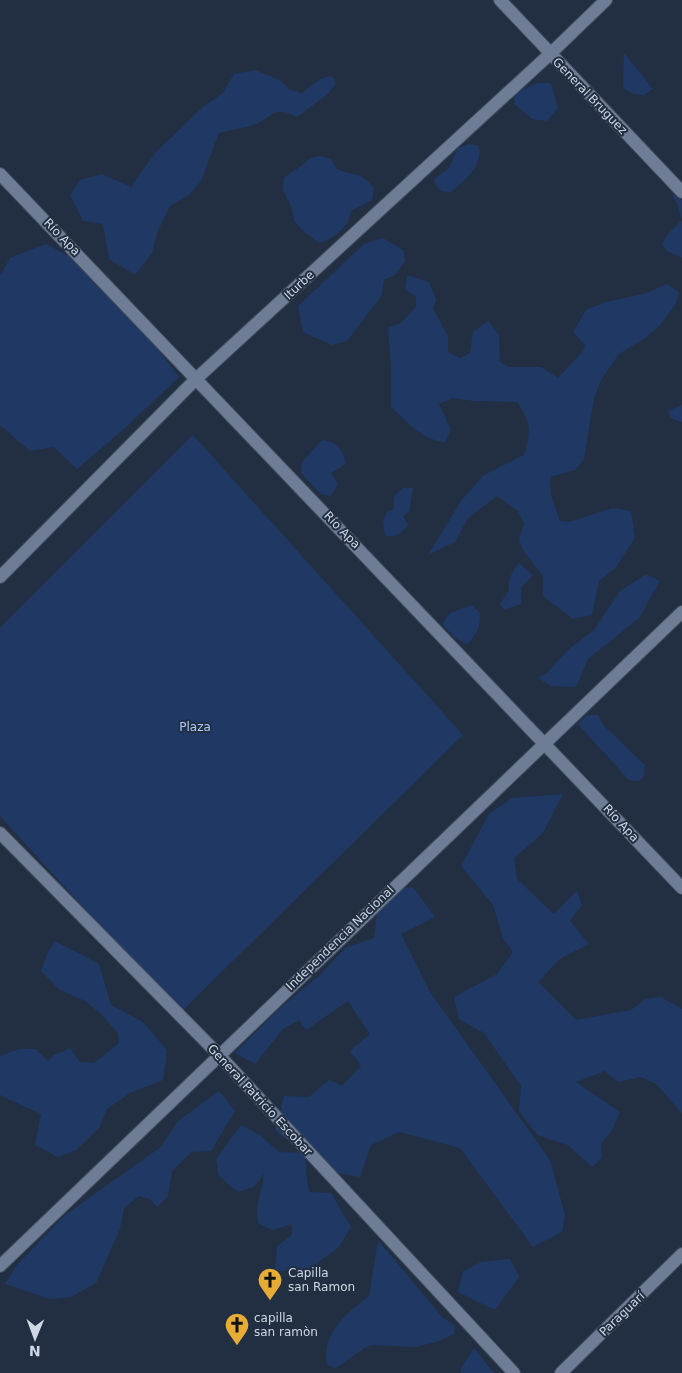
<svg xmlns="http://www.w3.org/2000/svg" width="682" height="1373" viewBox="0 0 682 1373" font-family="'DejaVu Sans',sans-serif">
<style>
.green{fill:#1f3964}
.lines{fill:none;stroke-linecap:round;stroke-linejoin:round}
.minor-casing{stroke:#424c5d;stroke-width:14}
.minor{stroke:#6e7d95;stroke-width:12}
.labels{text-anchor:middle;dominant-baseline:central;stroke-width:4;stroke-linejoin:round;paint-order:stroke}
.street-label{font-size:12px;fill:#ced7e4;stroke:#222f43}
.park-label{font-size:12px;fill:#aecaf8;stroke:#222f43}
.poi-label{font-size:12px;fill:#ced7e4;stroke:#222f43;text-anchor:start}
</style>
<rect width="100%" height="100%" fill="#222f43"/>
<path class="green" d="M624,53l29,36 -9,6 -11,-1 -10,-6z
M255,70l26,11 9,9 12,3 18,-14 12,-3 4,7 -8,11 -31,23c-26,-14 -26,4 -47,9 -10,3 -21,4 -31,7l-18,48 -12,14 -19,11 -13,27 -5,20 -17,22 -26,-16 -6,-35 -20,-3 -13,-26 10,-15 22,-6 29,13 24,-34 49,-47 19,-13 11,-19z
M538,83h13l7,25 -11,13 -15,-2 -18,-15 1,-11z
M469,144l10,2c4,19 -14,34 -28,46 -11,0 -14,-3 -17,-13l15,-11 9,-20z
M321,156l10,3 6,10c17,7 26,3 37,20l-2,11 -21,11c-2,17 -17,27 -32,32l-17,-13 -8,-10 -2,-11 -9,-20 1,-11c9,-8 19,-11 26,-20z
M671,193l11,7v58l-15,-7 -5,-7 5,-9 15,-15 -5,-17z
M383,238l20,12 2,11 -10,14 -11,5 -2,15 -35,46 -15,4 -29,-13 -5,-26 66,-62z
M46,244l45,24 27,29 61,80 -54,51 -48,41 -23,-22 -24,4 -30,-26v-149l10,-18z
M407,275l22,7 7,17 -3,10 15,27v16l12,6 10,-5 3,-21 15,-11 11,14 1,27 8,5h33l17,11 26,-28 1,-5 -12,-13 13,-22 20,-8 41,-9 20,-9 12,8 -3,12 -16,21 -15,13 -26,16 -18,26 -7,18 -10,61 -9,11 -25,7 1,18 9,26 9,1 44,-14 18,3 4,27 -19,29 -17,14 -7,34 -19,4 -30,-23v-20l-20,-26 -4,-11 5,-15 -6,-13 -21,-15 -29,22 -13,24 -27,13 33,-54 23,-26 40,-20c7,-24 8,-32 -7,-53l-43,-1 -21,-3 -14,6 12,26 -6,12c-22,-1 -38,-21 -54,-35v-40l-3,-39 14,-6 14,-15v-10l-11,-8z
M682,405v17h-2l-9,-4 -3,-7z
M193,435l270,300 -283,278 -180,-197v-188z
M322,440c16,3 20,8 24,24l-15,9 7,11 -7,12 -10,-2 -20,-21 1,-11z
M403,488h10l-4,24 -6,4 5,9c-7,9 -11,12 -23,11l-2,-15 4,-9 6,-2 2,-15z
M519,563l14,12 -12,13v16l-17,6 -4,-6 9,-14c-2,-10 4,-20 10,-27z
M646,574l14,7 -21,37 -51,41 -12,28 -25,-1 -13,-8 9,-5 21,-23 26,-20 26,-39z
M472,605l8,8c0,15 -3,21 -13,31l-12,-6 -13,-14 8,-11z
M587,715h11l5,10 42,40 -1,11 -5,5 -10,-1 -51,-56z
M563,794l-20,39 -29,25 3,21 37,35 23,-23 5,14 -12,16 19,23 -28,14 -23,24 38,38 55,-10 15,-11 15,-2 21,12v104l-26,-29 -15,-7 -23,5 -13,-11 -29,11 44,30 -8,18 -11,14 1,14 -10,9 -24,-22 -31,-10 -18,-24 2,-25 -37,-53 -25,-14 -5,-22 43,-23 16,-22 -10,-14 -10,-33 -32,-39 28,-52 23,-16z
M413,887l22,30 -34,17 29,58 120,168 15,55 -3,17 -29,15 -73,-99 -61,-16 -28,13 -11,32 -27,-5 -28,-18c2,14 0,25 5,38l21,1 20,34 -13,21 -31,22 -32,1 2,-25 15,-11v-11l-20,6 -14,-7c-3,-17 4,-31 6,-49l-10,13 -16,5 -19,-16 -3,-17 25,-34 19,10 19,17 24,1 -28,-23 9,-34 25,1 20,-17 13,6 19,-20 -11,-15 20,-17 -22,-33 -42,29 -7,-10 -16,9 -28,35 -20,-11 45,-45 42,-35 23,-25 29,-10 6,-48z
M55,941l44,23 12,41 32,17 24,28 -4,30 -33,13 -23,16 -8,19 -23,22 -18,7 -23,-12 6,-31 -41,-19v-39l19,-7h16l13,12 6,-6 16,-7 10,14 14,1 25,-20 -1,-10 -18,-20 -15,-12 -25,-11 -19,-19 6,-17z
M219,1091l16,20 -24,40 -19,1 -20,19 -4,25 -11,11 -7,-8 -11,-3 -15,12 -4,21 -24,54 -25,14 -21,2 -45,-15 11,-18 49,-51 96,-68 17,-26z
M378,1240l64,77 13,9 -1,8 -15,7 -23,6 -43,-2 -9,3 -28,20 -9,-3c-6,-32 19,-51 42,-69z
M510,1259l9,18 -24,33 -37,-18 5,-21 18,-9z
M474,1348l20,25h-33v-5z"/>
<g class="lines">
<defs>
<path id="minor" d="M500,0l182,192
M0,174l682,714
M0,577l197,-199 353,-324 56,-54
M0,833l219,222 295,318
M0,1266l682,-654
M561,1373l121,-119"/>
</defs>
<use href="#minor" class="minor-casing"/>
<use href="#minor" class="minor"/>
</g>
<defs>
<symbol id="church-pin" viewBox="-11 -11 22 30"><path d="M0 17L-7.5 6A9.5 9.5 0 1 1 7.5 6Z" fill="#e7ac36" stroke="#222f43"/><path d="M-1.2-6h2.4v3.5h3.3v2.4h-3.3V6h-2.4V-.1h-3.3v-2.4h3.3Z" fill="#111"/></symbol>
</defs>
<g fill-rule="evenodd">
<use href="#church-pin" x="256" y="1266" width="28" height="38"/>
<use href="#church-pin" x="223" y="1311" width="28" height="38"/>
</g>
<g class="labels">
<g class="street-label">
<text transform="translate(590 96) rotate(46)">General Bruguez</text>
<text transform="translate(62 237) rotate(46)">Río Apa</text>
<text transform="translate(299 285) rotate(-43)">Iturbe</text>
<text transform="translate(342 530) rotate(46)">Río Apa</text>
<text transform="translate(621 823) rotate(47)">Río Apa</text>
<text transform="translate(340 938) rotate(-44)">Independencia Nacional</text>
<text transform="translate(260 1100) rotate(47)">General Patricio Escobar</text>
<text transform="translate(622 1314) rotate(-44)">Paraguarí</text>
</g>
<g class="park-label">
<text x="195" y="727">Plaza</text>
</g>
<g class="poi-label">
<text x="288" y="1273">Capilla<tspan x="288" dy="14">san Ramon</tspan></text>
<text x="254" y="1318">capilla<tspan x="254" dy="14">san ramòn</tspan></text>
</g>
</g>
<g transform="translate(35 1338) rotate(181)" stroke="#222f43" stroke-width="4" paint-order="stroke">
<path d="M0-4L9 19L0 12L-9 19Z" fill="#ced7e4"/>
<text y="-8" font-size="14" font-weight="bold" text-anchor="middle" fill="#ced7e4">N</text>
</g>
</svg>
